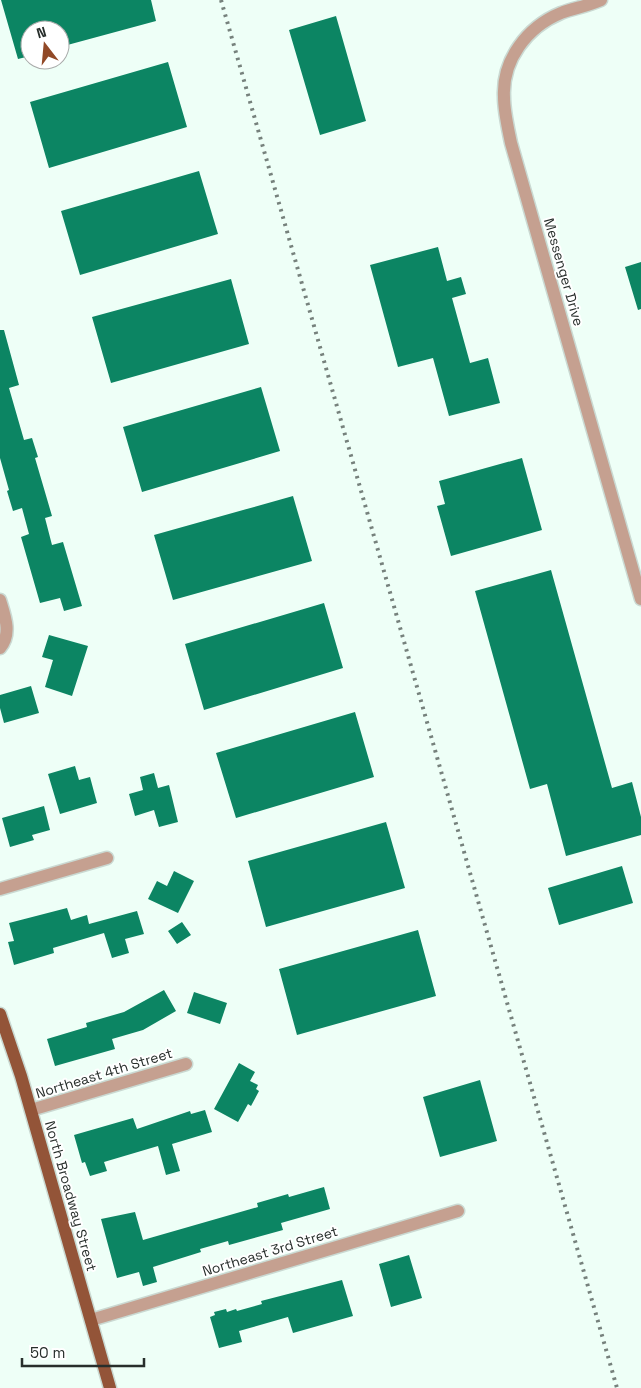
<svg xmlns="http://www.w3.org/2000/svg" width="641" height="1388" viewBox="0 0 641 1388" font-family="'Space Grotesk',sans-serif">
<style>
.building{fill:#0c8563}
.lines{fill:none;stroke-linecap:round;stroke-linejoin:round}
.minor-casing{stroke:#cad9d2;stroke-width:15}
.major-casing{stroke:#cad9d2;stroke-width:15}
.minor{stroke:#c5a090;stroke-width:12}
.major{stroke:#935438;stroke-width:12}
.rail{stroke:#76817c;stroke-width:4;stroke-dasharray:2.5 5;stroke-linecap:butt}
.labels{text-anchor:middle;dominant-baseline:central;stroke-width:4;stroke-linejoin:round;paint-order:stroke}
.street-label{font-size:14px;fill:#272e2b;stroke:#fff}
</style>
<rect width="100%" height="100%" fill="#eefff7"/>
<path class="building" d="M1,0h150l5,21 -96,26v-17h-30v26l-12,3z
M336,16l30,105 -46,14 -31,-105z
M168,62l19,65 -138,41 -19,-66z
M199,171l19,63 -138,41 -19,-64z
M438,247l9,34 14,-4 5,17 -14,4 18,65 18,-5 12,45 -51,13 -16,-58 -35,9 -28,-102z
M641,262v47l-3,1 -13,-43z
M231,279l18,65 -138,39 -19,-66z
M0,330h4l15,55 -10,3 15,52 8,-2 6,19 -3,1 17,58 -7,2 7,27 11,-3 19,64 -18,5 -4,-13 -20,5 -19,-66 8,-3 -7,-26 -9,3 -6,-20 2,-1 -9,-32z
M261,387l19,64 -138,41 -19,-65z
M522,458l20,72 -91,26 -14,-50 8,-2 -6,-23z
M293,496l19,65 -139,39 -19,-65z
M551,570l61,218 20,-6 9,35v18l-75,21 -19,-72 -17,5 -55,-198z
M324,603l19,65 -139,42 -19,-66z
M49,635l39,11 -16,50 -27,-9 8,-27 -11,-3z
M31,686l8,27 -35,10 -4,-15v-13z
M355,712l19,65 -138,41 -20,-65z
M75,766l4,14 11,-3 7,26 -37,11 -12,-40z
M154,773l4,15 11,-3 9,37 -19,5 -5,-17 -19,6 -6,-22 14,-4 -3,-13z
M44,806l6,24 -18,5 2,5 -24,7 -8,-29z
M386,822l19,66 -139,39 -18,-66z
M622,866l11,37 -74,22 -11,-37z
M174,871l20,10 -16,32 -30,-14 9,-18 10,5z
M67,908l4,12 16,-5 2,9 48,-13 7,23 -19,5 4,14 -17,5 -8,-25 -51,15 1,5 -40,12 -6,-23 6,-1 -5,-18z
M182,922l9,13 -14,9 -9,-13z
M418,930l18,66 -139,39 -18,-66z
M164,990l12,21 -33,19 -31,9 3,10 -60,17 -8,-27 40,-12 -1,-4 38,-11z
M194,992l33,11 -7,21 -33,-11z
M239,1063l16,9 -5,9 8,4 -2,4 3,2 -8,15 -3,-2 -10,18 -24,-13z
M480,1080l17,61 -57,16 -17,-60z
M205,1110l7,22 -40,12 8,27 -14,4 -8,-29 -54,16 3,9 -17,5 -5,-14 -3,1 -8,-28 59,-17 4,11 53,-18 1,3z
M324,1187l6,22 -49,14 2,7 -54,15 -1,-4 -28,8 1,3 -48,15 4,15 -14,4 -4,-14 -22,6 -16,-59 34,-7 8,28 115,-33 -1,-4 31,-9 1,3z
M409,1255l13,43 -31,9 -12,-43z
M342,1280l11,36 -60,17 -5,-16 -49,14 3,11 -23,6 -9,-31 5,-2 -1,-3 12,-3 1,3 9,-3 1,2 25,-7 -1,-3z"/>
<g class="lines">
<defs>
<path id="minor" d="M601,0c-13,6 -27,8 -40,13 -34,14 -59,47 -57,84 0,15 4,31 7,46l130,456
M0,600c5,16 12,34 0,48
M0,889l107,-31
M31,1110l155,-46
M91,1320l367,-109"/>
<path id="major" d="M0,1014l21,62 89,312"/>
</defs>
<use href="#minor" class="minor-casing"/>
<use href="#major" class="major-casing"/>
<use href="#minor" class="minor"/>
<use href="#major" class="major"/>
<path class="rail" d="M221,0l396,1388"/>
</g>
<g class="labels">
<g class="street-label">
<text transform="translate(564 272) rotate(74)">Messenger Drive</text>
<text transform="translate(104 1073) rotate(-17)">Northeast 4th Street</text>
<text transform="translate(71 1196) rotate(74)">North Broadway Street</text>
<text transform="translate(270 1251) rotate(-17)">Northeast 3rd Street</text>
</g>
</g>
<g transform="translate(45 45) rotate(344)"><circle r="24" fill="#ffffff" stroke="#a9abaa"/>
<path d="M0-4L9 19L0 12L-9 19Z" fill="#914927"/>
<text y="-8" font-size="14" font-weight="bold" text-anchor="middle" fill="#272e2b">N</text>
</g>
<path d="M22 1358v8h122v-8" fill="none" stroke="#272e2b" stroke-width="2.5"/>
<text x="30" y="1358" font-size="15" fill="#272e2b" stroke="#ffffff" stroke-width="4" paint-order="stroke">50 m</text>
</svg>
